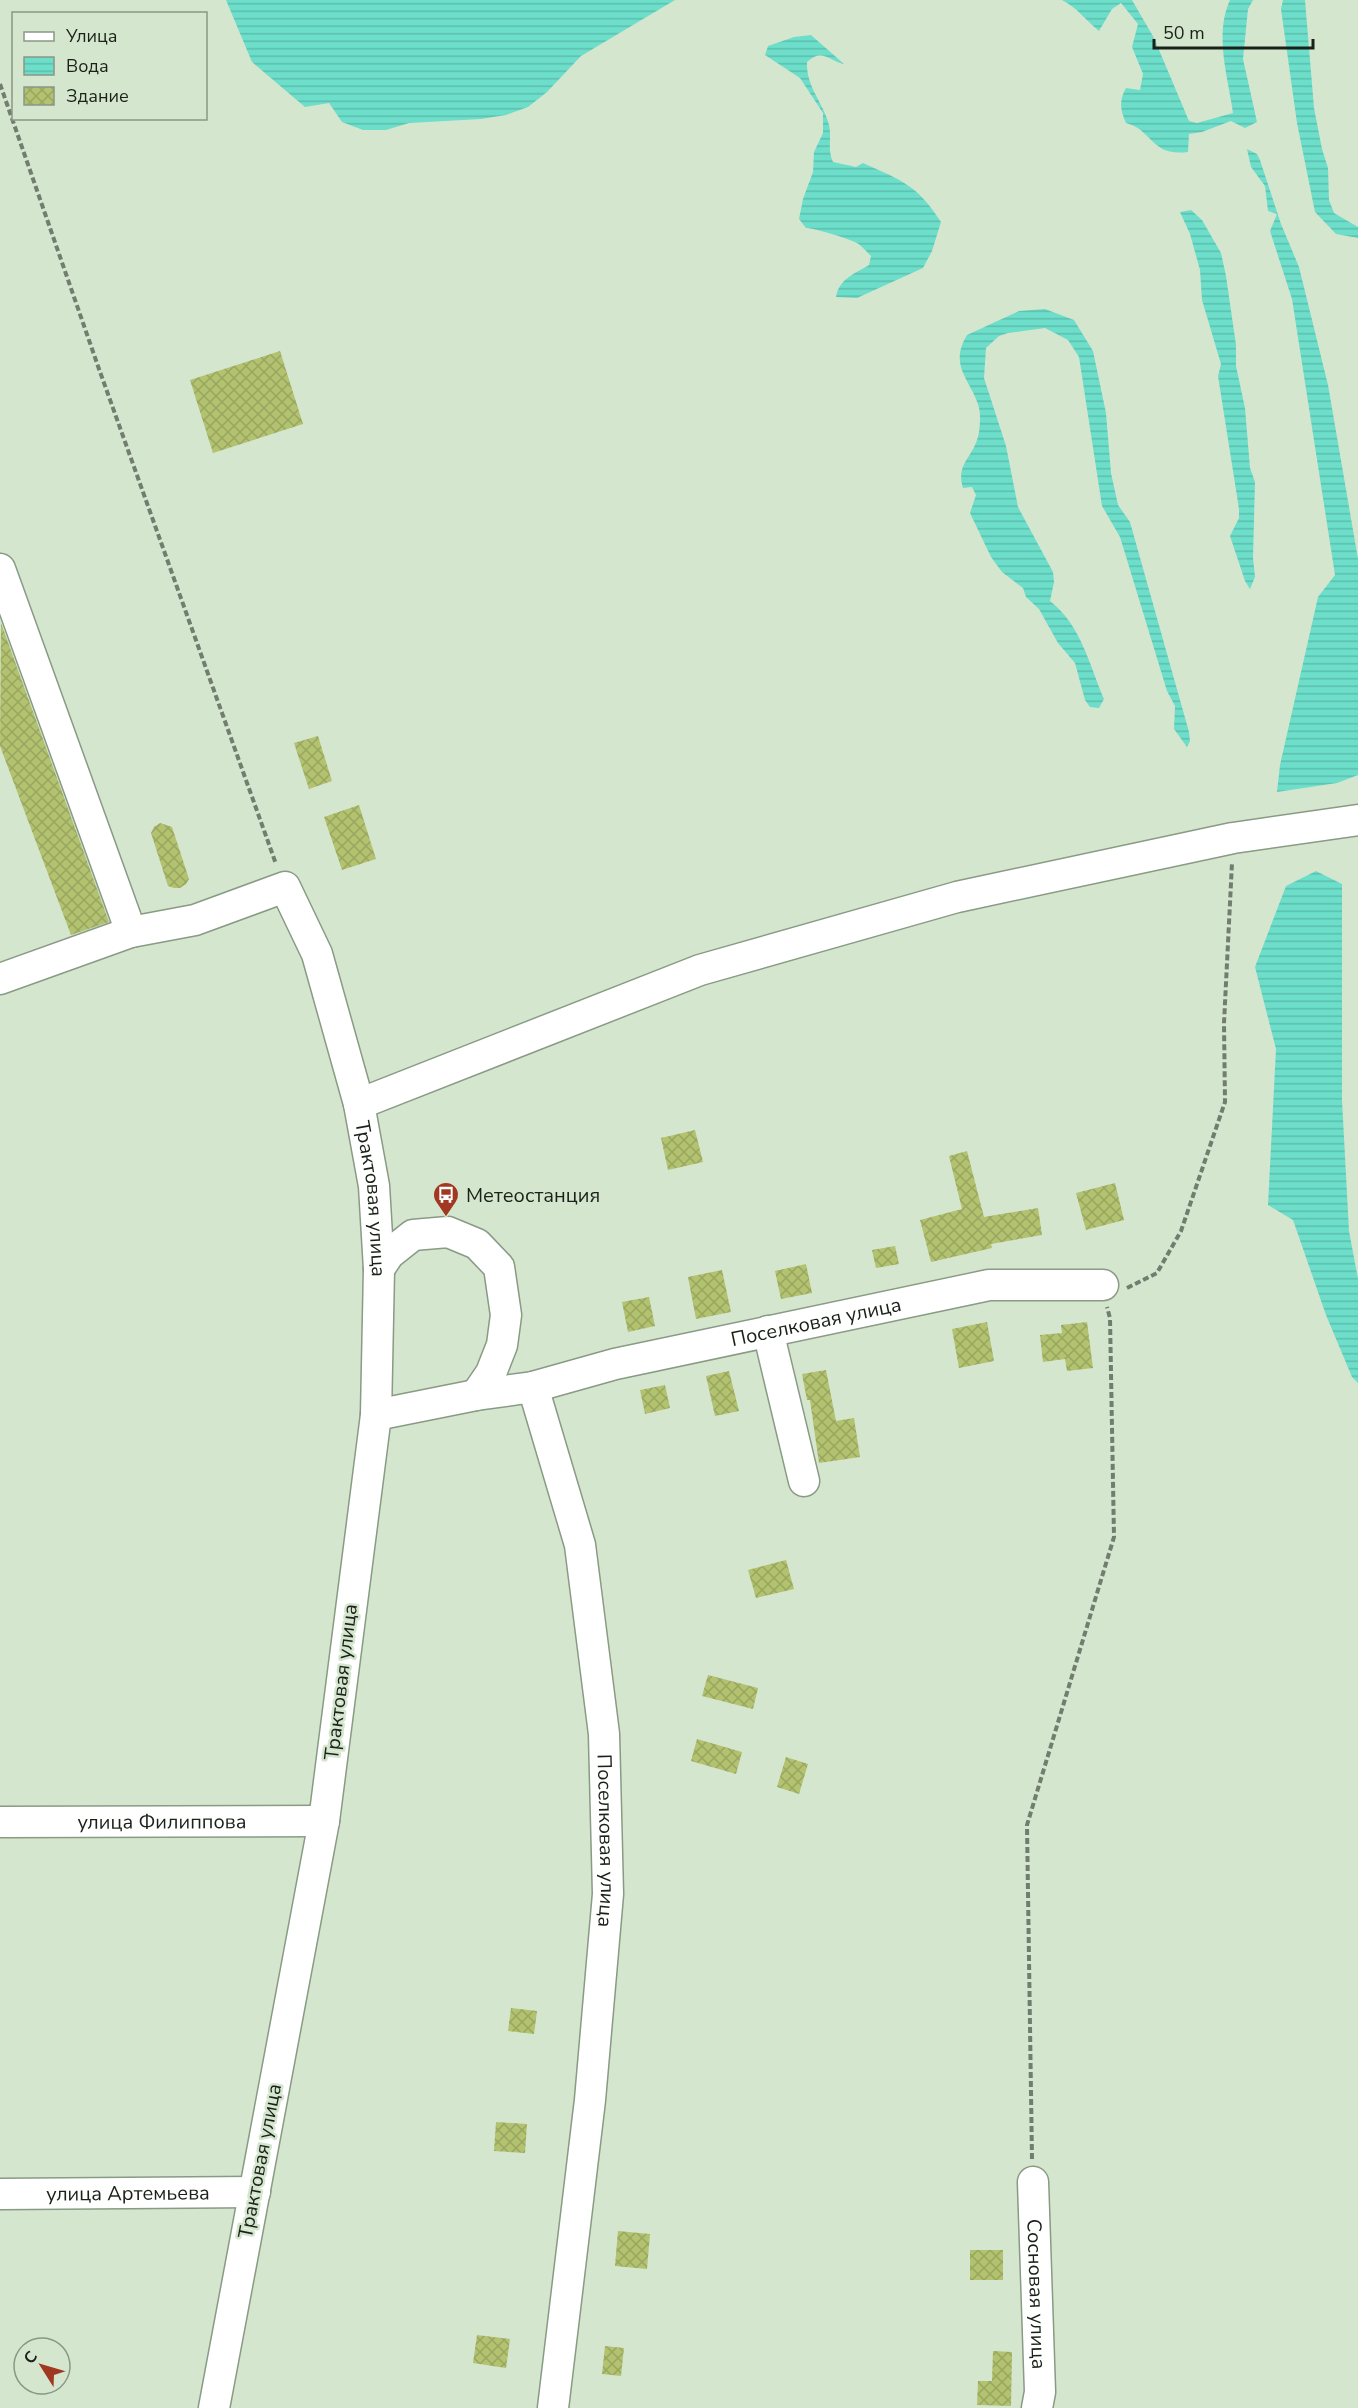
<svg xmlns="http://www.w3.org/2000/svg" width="1358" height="2408" viewBox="0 0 1358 2408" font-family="'Nunito Sans',sans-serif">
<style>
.water{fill:url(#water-rules)}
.building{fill:url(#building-cross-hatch)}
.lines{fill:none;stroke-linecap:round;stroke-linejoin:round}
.minor-casing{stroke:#899a85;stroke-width:33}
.path{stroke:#717d6e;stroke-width:4;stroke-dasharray:6 3;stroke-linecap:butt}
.minor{stroke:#fff;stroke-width:30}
.labels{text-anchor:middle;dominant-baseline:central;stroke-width:5;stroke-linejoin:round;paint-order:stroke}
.poi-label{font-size:20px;fill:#1a2118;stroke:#d5e6cf;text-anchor:start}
.street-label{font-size:20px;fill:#1a2118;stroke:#d5e6cf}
</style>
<defs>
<pattern id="water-rules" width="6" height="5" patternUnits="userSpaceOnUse" patternTransform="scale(1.5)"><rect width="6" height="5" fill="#6cdeca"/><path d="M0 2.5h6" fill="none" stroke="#5dbead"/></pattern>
<pattern id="building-cross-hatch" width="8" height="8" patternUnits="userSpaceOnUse" patternTransform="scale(1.5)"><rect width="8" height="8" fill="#b2c26f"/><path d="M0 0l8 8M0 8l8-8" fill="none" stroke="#98a65f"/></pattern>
</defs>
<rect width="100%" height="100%" fill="#d5e6cf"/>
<path class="water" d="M226,0h449l-94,56 -34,36 -19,15 -22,8 -25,4 -72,4 -23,7h-23l-21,-8 -13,-19 -24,4 -53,-45z
M1062,0h70l22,38 35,83 8,2 36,-10c-5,-36 -19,-78 -3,-113h23l-5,9 -5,50 14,63 -12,6 -14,-7 -29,11 -13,2 -1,18c-37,5 -35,-22 -62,-29 -6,-13 -7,-23 0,-35l14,2 3,-16 -11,-27 6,-23 -17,-21 -9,6 -13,22c-15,-12 -20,-22 -37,-31z
M1283,0h22l9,108 8,41 6,19 1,32 5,13 24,14v11l-22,-4 -21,-22 -18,-89 -16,-114z
M811,35l33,29c-16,-4 -22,-16 -37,-2 -1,25 16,40 22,63 3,13 -2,24 4,37l23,5 7,-4c40,18 54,22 78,59l-9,29 -9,17 -66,30 -21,-1c3,-18 18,-23 33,-32l2,-9c-4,-4 -9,-10 -14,-13 -7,-4 -43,-15 -51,-15l-7,-9 4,-20 10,-27 1,-20 9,-19v-20l-23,-35 -35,-23 3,-9 26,-9z
M1247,149l10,5 3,6 21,64 18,43 29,118 30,174v216l-21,8 -60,9 3,-27 38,-168 17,-22 -43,-276 -22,-68 7,-17 -9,-3 -3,-25 -14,-19z
M1191,210l11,10 19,33 5,23 10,69v21l9,42 5,60 5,14 -2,76 2,19 -5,12 -5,-8 -15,-45 9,-18v-9l-21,-133 3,-12 -19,-64 -2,-30 -10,-36 -10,-22z
M1045,309l29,11 19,31 13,62 5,60 7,32 12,17 59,210 1,9 -3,6 -13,-18 1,-23 -8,-15 -47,-154 -18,-31 -23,-149 -11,-17 -23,-12 -37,5 -9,3 -13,12 -2,30 22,68 12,61 35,65 1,10 -4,19c31,24 39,63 54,98l-5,9 -9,-1 -5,-7 -10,-37 -17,-20 -19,-34 -13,-12 -3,-9 -21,-16 -11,-15 -21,-44 6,-18 -4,-8 -9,1c-8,-25 12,-31 16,-56 1,-8 2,-19 -1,-28 -9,-26 -29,-39 -11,-69l52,-24z
M1316,871l26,13v216l7,131 9,48v104l-6,-6 -26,-62 -33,-95 -25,-15 8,-156 -21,-82 31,-81z"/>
<path class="building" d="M280,351l23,73 -90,29 -23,-73z
M1,623l108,299 -38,13 -71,-189z
M318,736l14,45 -23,8 -15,-46z
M359,805l17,54 -34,11 -18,-53z
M160,823l12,4 17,52 -3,5 -6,4h-6l-6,-2 -17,-53 3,-6z
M695,1130l8,32 -35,8 -7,-32z
M967,1151l17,66 54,-9 4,27 -51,9 1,4 -61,14 -11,-42 42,-11 -13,-53z
M1115,1183l9,37 -38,10 -10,-37z
M895,1246l4,18 -23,4 -4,-18z
M806,1264l6,29 -31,6 -6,-28z
M722,1270l9,42 -35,7 -8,-42z
M649,1297l6,29 -27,6 -6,-30z
M987,1322l7,39 -35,7 -7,-39z
M1087,1322l6,46 -26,3 -2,-12 -22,3 -3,-27 22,-2 -1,-8z
M826,1370l10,51 18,-3 6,39 -41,6 -9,-63h-3l-5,-26z
M729,1371l10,40 -24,5 -9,-40z
M665,1385l5,23 -25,6 -5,-24z
M786,1560l8,29 -38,9 -8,-28z
M708,1675l50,13 -5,21 -51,-13z
M697,1739l45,13 -6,22 -45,-13z
M786,1757l22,7 -9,30 -22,-7z
M511,2008l26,3 -3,23 -26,-3z
M496,2122l31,2 -2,29 -31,-2z
M618,2231l32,3 -3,35 -32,-3z
M970,2250h33v30h-33z
M477,2335l33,4 -4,29 -33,-5z
M605,2346l19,2 -3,28 -19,-2z
M993,2351l19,1 -1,54 -34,-1 1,-24h14z"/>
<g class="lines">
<defs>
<g id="minor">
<path d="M0,569l131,363"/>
<path id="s1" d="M0,979l131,-47 64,-12 90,-33 32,67 42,150 15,82 5,83 -3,146 -52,406 -110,587"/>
<path d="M359,1104l341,-134 257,-73 276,-59 125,-18"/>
<path d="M379,1269l10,-15 24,-19 35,-3 29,12 22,23 7,48 -4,30 -11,28 -15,22"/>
<path d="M768,1331l36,150"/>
<path id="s2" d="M533,1387l47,158 24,189 4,160 -18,206 -37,308"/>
<path id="s3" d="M376,1415l100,-20 57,-8 82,-23 374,-79h114"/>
<path id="s4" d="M0,1822l324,-1"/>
<path id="s5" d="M1033,2182l7,210 -3,16"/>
<path id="s6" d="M0,2194l255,-2"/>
</g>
</defs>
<use href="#minor" class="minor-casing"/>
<path class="path" d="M0,84l99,285 177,495
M1127,1288l30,-15 24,-42 44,-129 -1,-79 8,-160
M1032,2159l-5,-334 87,-288 -4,-219 -3,-11"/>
<use href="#minor" class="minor"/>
</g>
<defs>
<symbol id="bus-pin" viewBox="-11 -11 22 30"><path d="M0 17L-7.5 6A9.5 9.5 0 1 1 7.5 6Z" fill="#a13821" stroke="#d5e6cf"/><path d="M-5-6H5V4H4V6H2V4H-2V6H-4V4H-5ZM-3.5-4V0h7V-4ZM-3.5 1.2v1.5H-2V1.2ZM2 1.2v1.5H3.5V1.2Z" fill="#fff"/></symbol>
</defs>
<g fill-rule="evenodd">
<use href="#bus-pin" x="431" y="1180" width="30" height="40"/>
</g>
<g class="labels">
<g class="poi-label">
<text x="466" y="1195">Метеостанция</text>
</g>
<g class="street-label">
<text stroke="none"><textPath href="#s1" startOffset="626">Трактовая улица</textPath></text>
<text stroke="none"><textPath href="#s3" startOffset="450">Поселковая улица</textPath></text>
<text transform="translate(341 1682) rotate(-83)">Трактовая улица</text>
<text stroke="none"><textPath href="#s4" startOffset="162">улица Филиппова</textPath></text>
<text stroke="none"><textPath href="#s2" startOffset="462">Поселковая улица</textPath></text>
<text transform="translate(260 2161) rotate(-79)">Трактовая улица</text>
<text stroke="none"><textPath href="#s6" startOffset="128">улица Артемьева</textPath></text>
<text stroke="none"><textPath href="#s5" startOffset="112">Сосновая улица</textPath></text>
</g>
</g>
<rect x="12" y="12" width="195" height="108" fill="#d5e6cf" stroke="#8a9786" stroke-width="1.5"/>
<rect x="24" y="32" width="30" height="9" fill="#ffffff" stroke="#8a9786" stroke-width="1.5"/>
<text x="66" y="42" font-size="18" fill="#1a2118">Улица</text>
<rect x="24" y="57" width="30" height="18" fill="url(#water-rules)" stroke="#8a9786" stroke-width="1.5"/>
<text x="66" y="72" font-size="18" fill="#1a2118">Вода</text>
<rect x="24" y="87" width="30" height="18" fill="url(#building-cross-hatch)" stroke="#8a9786" stroke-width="1.5"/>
<text x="66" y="102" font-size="18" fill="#1a2118">Здание</text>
<g transform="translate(42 2366) rotate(307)"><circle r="28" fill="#d5e6cf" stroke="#8a9786" stroke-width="1.5"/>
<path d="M0-4.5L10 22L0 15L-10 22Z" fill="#a13821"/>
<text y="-9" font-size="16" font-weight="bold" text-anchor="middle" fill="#1a2118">С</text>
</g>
<path d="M1154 39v9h159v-9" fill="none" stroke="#1a2118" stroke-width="3"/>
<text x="1163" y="39" font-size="18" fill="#1a2118" stroke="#d5e6cf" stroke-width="4.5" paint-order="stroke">50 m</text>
</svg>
